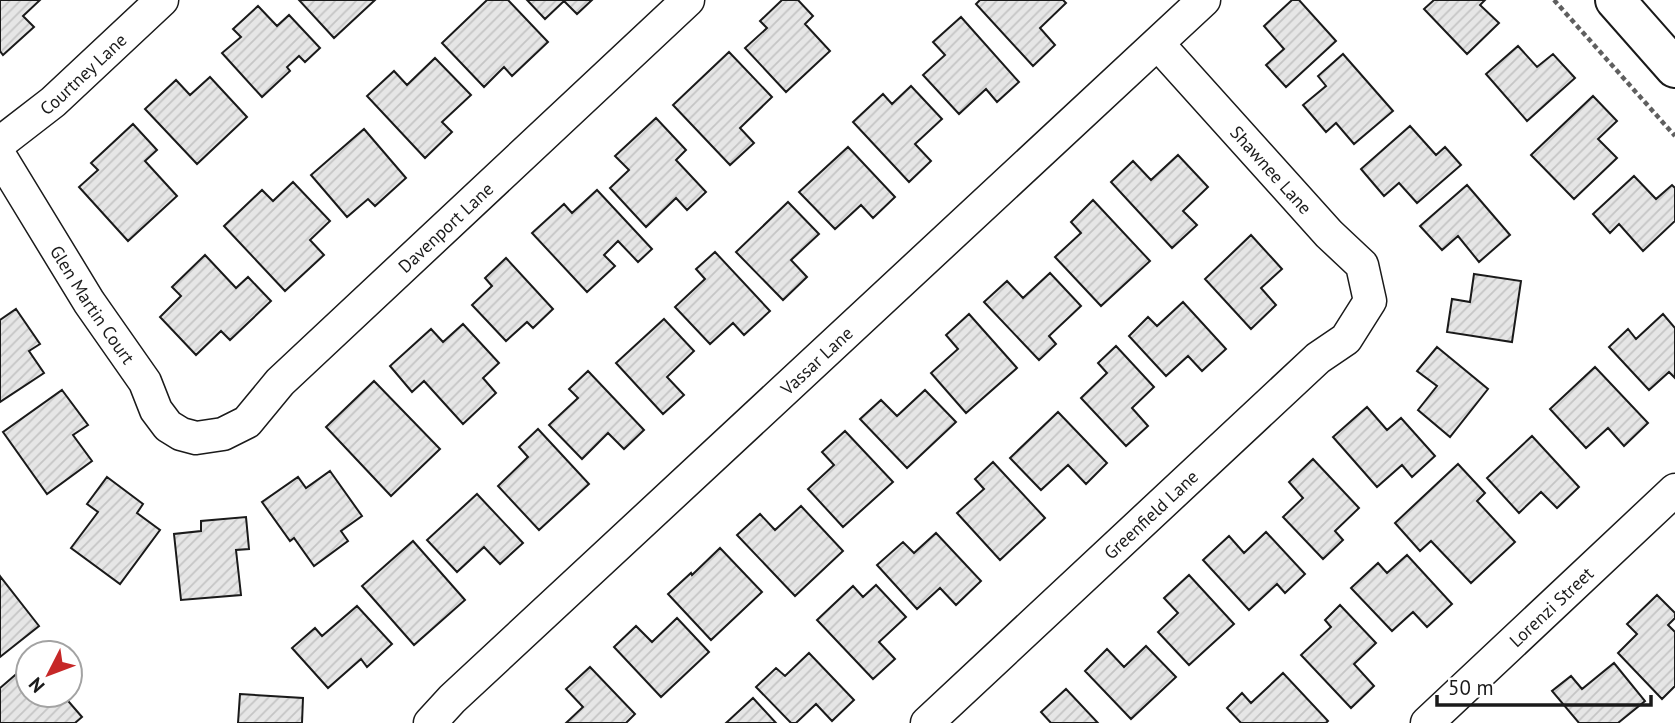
<svg xmlns="http://www.w3.org/2000/svg" width="1675" height="723" viewBox="0 0 1675 723" font-family="'PT Sans',sans-serif">
<style>
.building{fill:url(#building-hatch);stroke:#1a1a1a;stroke-width:2}
.lines{fill:none;stroke-linecap:round;stroke-linejoin:round}
.minor-casing{stroke:#1a1a1a;stroke-width:35}
.major-casing{stroke:#1a1a1a;stroke-width:42}
.path{stroke:#5f5f5f;stroke-width:4.5;stroke-dasharray:5 3.5;stroke-linecap:butt}
.minor{stroke:#fff;stroke-width:32}
.major{stroke:#fff;stroke-width:38}
.labels{text-anchor:middle;dominant-baseline:central;stroke-width:5;stroke-linejoin:round;paint-order:stroke}
.street-label{font-size:18px;fill:#1a1a1a;stroke:#fff}
</style>
<defs>
<pattern id="building-hatch" width="6" height="6" patternUnits="userSpaceOnUse" patternTransform="scale(1.75)"><rect width="6" height="6" fill="#e6e6e6"/><path d="M-1 1l2-2M0 6l6-6M5 7l2-2" fill="none" stroke="#c5c5c5"/></pattern>
</defs>
<rect width="100%" height="100%" fill="#fff"/>
<path class="building" d="M0,0h40l-17,16 11,11 -31,28 -3,-4z
M299,0h76l-41,38z
M487,0h21l40,42 -36,34 -8,-9 -20,20 -42,-44z
M527,0h65l-15,14 -13,-13 -19,18z
M782,0h16l15,16 -8,8 25,27 -44,41 -41,-44 22,-20 -7,-7z
M980,0h83l3,3 -26,25 15,17 -22,21 -57,-62z
M1292,0h7l37,41 -50,46 -20,-22 18,-16 -20,-23z
M1434,0h51l-5,5 19,18 -32,31 -43,-45z
M258,6l19,20 12,-11 31,33 -15,14 -6,-6 -12,11 3,4 -28,26 -40,-44 19,-16 -8,-8z
M961,17l58,65 -22,20 -11,-13 -27,25 -36,-39 22,-20 -12,-13z
M1518,46l19,21 16,-13 22,24 -48,43 -41,-47z
M729,52l43,45 -32,31 14,15 -24,22 -57,-60z
M1343,54l50,57 -39,33 -18,-21 -10,9 -23,-27 23,-19 -8,-10z
M435,58l36,37 -29,27 10,10 -27,26 -58,-62 27,-25 13,14z
M210,77l37,40 -50,47 -52,-55 31,-29 14,15z
M911,86l31,33 -27,25 16,17 -22,21 -56,-60 30,-28 9,10z
M1593,96l24,25 -19,18 19,19 -43,41 -43,-44z
M656,118l30,32 -10,10 30,32 -19,18 -11,-12 -30,29 -36,-39 19,-18 -14,-14z
M133,124l24,26 -12,11 32,35 -49,45 -49,-54 19,-17 -7,-7z
M1410,126l26,29 9,-8 16,18 -44,38 -18,-20 -15,13 -23,-27z
M364,129l42,49 -31,28 -7,-7 -21,18 -36,-42z
M848,147l47,50 -22,21 -12,-13 -26,24 -36,-37z
M1178,155l30,32 -25,24 14,14 -25,23 -61,-66 22,-21 18,19z
M1634,176l22,23 16,-14 3,3v33l-32,30 -24,-27 -9,9 -17,-19z
M293,182l37,39 -20,19 14,15 -39,36 -61,-65 38,-36 11,11z
M1467,185l43,50 -31,27 -21,-26 -16,14 -22,-24z
M597,190l55,59 -14,13 -20,-21 -14,14 11,11 -28,26 -55,-59 32,-29 8,9z
M1093,200l57,61 -49,45 -46,-49 26,-24 -10,-11z
M788,202l31,32 -28,26 16,17 -24,23 -47,-48z
M1251,235l31,34 -21,19 15,17 -25,24 -46,-50z
M715,252l55,59 -26,24 -11,-12 -23,21 -35,-37 30,-28 -9,-10z
M205,255l31,33 12,-11 23,24 -41,39 -9,-9 -25,24 -36,-38 21,-21 -9,-9z
M506,258l47,51 -20,19 -6,-6 -21,19 -34,-36 20,-19 -7,-8z
M1050,273l31,33 -32,30 7,8 -17,16 -55,-58 23,-21 16,17z
M1474,274l47,7 -9,61 -65,-10 5,-33 18,3z
M1183,302l43,47 -24,22 -14,-15 -22,20 -37,-40 19,-19 9,9z
M16,309l24,35 -11,7 15,22 -44,29v-82z
M969,314l48,54 -51,45 -35,-40 27,-24 -12,-14z
M1663,314l12,14v50l-6,-6 -20,18 -40,-43 19,-18 8,10z
M664,319l30,32 -27,26 17,18 -21,19 -47,-51z
M463,324l36,39 -16,15 13,15 -33,31 -39,-43 -12,11 -22,-26 41,-37 12,13z
M1116,346l38,41 -22,21 16,18 -22,20 -45,-48 26,-25 -9,-10z
M1437,347l51,42 -38,48 -32,-27 19,-24 -20,-15z
M1595,367l53,56 -24,23 -16,-18 -22,20 -36,-39z
M588,371l56,59 -20,19 -16,-16 -26,26 -33,-34 29,-27 -9,-9z
M374,381l66,68 -49,47 -65,-69z
M62,390l26,35 -15,10 19,26 -45,33 -44,-62z
M925,390l31,32 -49,46 -47,-49 21,-19 16,16z
M1367,407l20,23 14,-12 34,38 -23,21 -10,-12 -25,22 -44,-50z
M1058,412l49,51 -21,21 -18,-19 -27,25 -31,-32z
M538,429l51,55 -50,46 -41,-44 30,-29 -9,-10z
M845,431l48,51 -50,45 -35,-38 26,-24 -12,-13z
M1532,436l47,51 -22,21 -16,-16 -22,21 -32,-35z
M1313,459l46,49 -24,23 8,9 -20,19 -40,-42 20,-19 -14,-16z
M993,462l52,56 -45,42 -43,-47 27,-24 -9,-10z
M1458,464l27,29 -8,8 38,41 -44,41 -40,-42 -11,10 -25,-28z
M330,471l32,45 -21,15 7,10 -34,25 -20,-28 -4,3 -28,-39 36,-25 8,11z
M107,477l36,27 -6,9 23,17 -40,54 -49,-36 27,-36 -11,-8z
M477,494l46,49 -23,21 -16,-17 -27,25 -30,-32z
M801,506l42,45 -48,45 -58,-61 23,-21 15,16z
M246,517l3,32 -13,1 5,45 -60,5 -7,-66 27,-3v-10z
M1266,532l39,42 -20,19 -8,-9 -28,26 -46,-50 26,-24 15,17z
M936,533l45,48 -25,24 -16,-17 -23,21 -40,-44 26,-23 11,11z
M413,541l52,59 -51,45 -52,-59z
M720,548l42,44 -51,48 -43,-46 23,-21 1,2z
M1407,555l45,49 -25,23 -14,-15 -21,19 -41,-43 27,-25 9,10z
M1189,575l45,49 -45,41 -31,-33 20,-19 -14,-15z
M0,576l39,50 -39,31z
M876,585l30,32 -27,25 16,17 -22,20 -56,-59 36,-34 10,11z
M1657,595l18,18v5l-7,7 7,7v54l-13,13 -44,-46 19,-19 -10,-10z
M1340,605l36,38 -22,21 20,22 -23,22 -50,-53 30,-28 -6,-7z
M357,606l35,38 -25,23 -6,-8 -33,29 -36,-40 23,-20 7,8z
M677,618l32,34 -48,45 -47,-50 22,-21 16,16z
M1146,646l30,31 -45,42 -46,-48 22,-22 17,18z
M809,653l45,47 -22,21 -16,-17 -20,19h-5l-35,-36 20,-19 9,8z
M1614,663l31,38 -27,22h-39l-27,-32 19,-15 11,13z
M28,664v31h35l19,22 -7,6h-75v-35z
M590,667l45,47 -9,9h-60l17,-16 -17,-18z
M1283,673l45,48 -2,2h-85l-14,-15 15,-15 9,10z
M1066,689l32,34h-47l-10,-11z
M240,694l63,4 -1,25h-64z
M753,698l23,25h-50z"/>
<g class="lines">
<defs>
<g id="minor">
<path id="s1" d="M0,143l53,-41 109,-102"/>
<path id="s2" d="M0,156l89,146 56,80 11,28 12,16 13,8 15,4 27,-4 24,-12 33,-40 408,-382"/>
<path id="s3" d="M430,723l22,-24 752,-699"/>
<path id="s4" d="M927,723l391,-365 28,-19 24,-38 -8,-36 -33,-31 -171,-190"/>
<path id="s5" d="M1427,723l248,-233"/>
</g>
<path id="major" d="M1615,0l60,68"/>
</defs>
<use href="#minor" class="minor-casing"/>
<use href="#major" class="major-casing"/>
<path class="path" d="M1554,0l121,136"/>
<use href="#minor" class="minor"/>
<use href="#major" class="major"/>
</g>
<g class="labels">
<g class="street-label">
<text stroke="none"><textPath href="#s1" startOffset="108">Courtney Lane</textPath></text>
<text transform="translate(1271 170) rotate(48)">Shawnee Lane</text>
<text stroke="none"><textPath href="#s2" startOffset="682">Davenport Lane</textPath></text>
<text stroke="none"><textPath href="#s2" startOffset="175">Glen Martin Court</textPath></text>
<text stroke="none"><textPath href="#s3" startOffset="530">Vassar Lane</textPath></text>
<text stroke="none"><textPath href="#s4" startOffset="306">Greenfield Lane</textPath></text>
<text stroke="none"><textPath href="#s5" startOffset="170">Lorenzi Street</textPath></text>
</g>
</g>
<g transform="translate(49 674) rotate(228)"><circle r="33" fill="#ffffff" stroke="#a3a3a3" stroke-width="2"/>
<path d="M0-5L12 26L0 18L-12 26Z" fill="#c62828"/>
<text y="-10" font-size="19" font-weight="bold" text-anchor="middle" fill="#1a1a1a">N</text>
</g>
<path d="M1437 695v10h214v-10" fill="none" stroke="#1a1a1a" stroke-width="3.5"/>
<text x="1448" y="695" font-size="21" fill="#1a1a1a" stroke="#ffffff" stroke-width="5" paint-order="stroke">50 m</text>
</svg>
